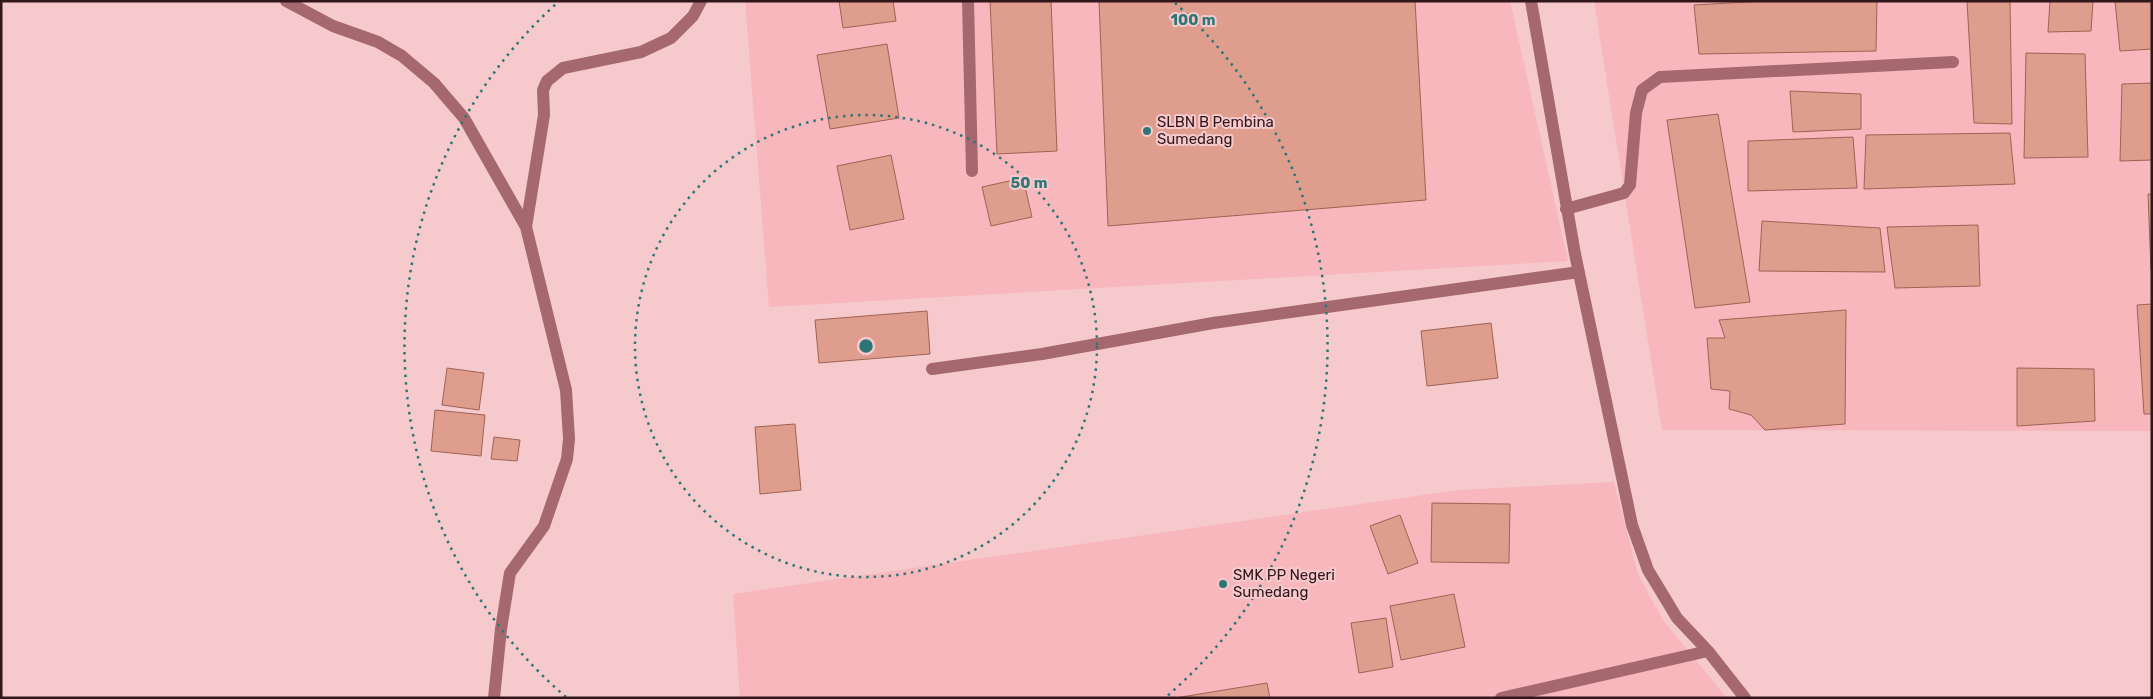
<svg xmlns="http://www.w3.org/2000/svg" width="2153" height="699" viewBox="0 0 2153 699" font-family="Rubik,sans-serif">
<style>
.built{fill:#f7b7bc}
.building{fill:#df9d8e;stroke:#9f6254}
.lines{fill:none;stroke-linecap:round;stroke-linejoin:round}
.minor{stroke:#a5686e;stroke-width:12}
.ring{fill:none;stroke:#2d7675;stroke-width:2.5;stroke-dasharray:2.5 5}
.poi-dot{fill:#2d7675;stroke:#f6cacd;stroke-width:2}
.labels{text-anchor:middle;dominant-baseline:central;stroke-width:4;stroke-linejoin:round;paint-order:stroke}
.poi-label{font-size:15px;fill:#31171a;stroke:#f6cacd;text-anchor:start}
.centre{fill:#2d7675;stroke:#f6cacd;stroke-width:2.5}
.ring-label{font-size:15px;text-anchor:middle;font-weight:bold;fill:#2d7675;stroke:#f6cacd;stroke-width:4;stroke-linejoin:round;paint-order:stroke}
</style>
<rect width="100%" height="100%" fill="#f6cacd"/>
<path class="built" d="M745,1h765l58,260 -799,46z
M1594,1h558v430l-490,-1z
M1614,482l24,92 25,46 64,78h-987l-7,-104 725,-104z"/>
<path class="building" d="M839,1h54l3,20 -53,7z
M990,1h61l6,150 -60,3z
M1099,1h316l11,199 -318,26z
M1766,1h111l-1,50 -177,3 -5,-49z
M1967,1h43l2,123 -38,-1z
M2050,1h43l-2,30 -43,1z
M2115,1h37v48l-32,2z
M887,44l12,74 -69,11 -13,-74z
M2026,53l59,1 3,103 -64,1z
M2152,83v77l-32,1 2,-77z
M1790,91l71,3v35l-68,3z
M1718,114l32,188 -55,6 -28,-188z
M2010,133l5,51 -151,5 2,-54z
M1853,137l4,51 -109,3v-50z
M891,155l13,64 -54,11 -13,-64z
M1023,178l9,39 -41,9 -9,-39z
M2148,194h4v76h-1z
M1762,221l118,7 5,44 -126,-1z
M1978,225l2,61 -85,2 -8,-61z
M2152,304v110h-8l-7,-109z
M1846,310l-1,114 -80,6 -14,-15 -22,-6 1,-18 -19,-2 -4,-51h18l-6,-18z
M927,311l3,43 -111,9 -4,-43z
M1491,323l7,55 -71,8 -6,-55z
M447,368l37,5 -5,37 -37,-5z
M2017,368l77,1 1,52 -78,5z
M435,410l50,5 -4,41 -50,-5z
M795,424l6,66 -41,4 -5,-67z
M494,437l26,3 -3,21 -26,-2z
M1432,503l78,1 -1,59 -78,-1z
M1400,515l18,48 -30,11 -18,-48z
M1454,594l11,53 -64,13 -11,-54z
M1386,618l7,49 -34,6 -8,-50z
M1267,683l3,15h-95z"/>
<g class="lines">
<path class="minor" d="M286,1l47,25 45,16 24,14 32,27 30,35 62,109 40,163 3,49 -2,20 -23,67 -34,47 -9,56 -7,69
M968,1l4,170
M1531,1l44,253 57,271 16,45 29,48 31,33 37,47
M1566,209l58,-16 6,-8 6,-72 6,-23 18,-13 293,-15
M526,227l18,-112 -1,-25 4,-9 16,-13 78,-16 30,-14 22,-22 8,-15
M932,369l110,-15 171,-31 366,-51
M1501,698l207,-47"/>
</g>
<g class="ring">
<circle cx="866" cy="346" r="231"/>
<path d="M566 697A462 462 0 0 1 557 3M1175 3A462 462 0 0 1 1166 697"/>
</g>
<g class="poi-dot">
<circle cx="1147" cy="131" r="5"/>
<circle cx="1223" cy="584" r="5"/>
</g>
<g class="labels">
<g class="poi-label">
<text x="1157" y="122">SLBN B Pembina<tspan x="1157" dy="17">Sumedang</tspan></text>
<text x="1233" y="575">SMK PP Negeri<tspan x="1233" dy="17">Sumedang</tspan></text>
</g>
</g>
<circle cx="866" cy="346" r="8" class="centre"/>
<g class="ring-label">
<text x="1193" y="25">100 m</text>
<text x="1029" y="188">50 m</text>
</g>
<rect width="2153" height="699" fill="none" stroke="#31171a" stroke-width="5"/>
</svg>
